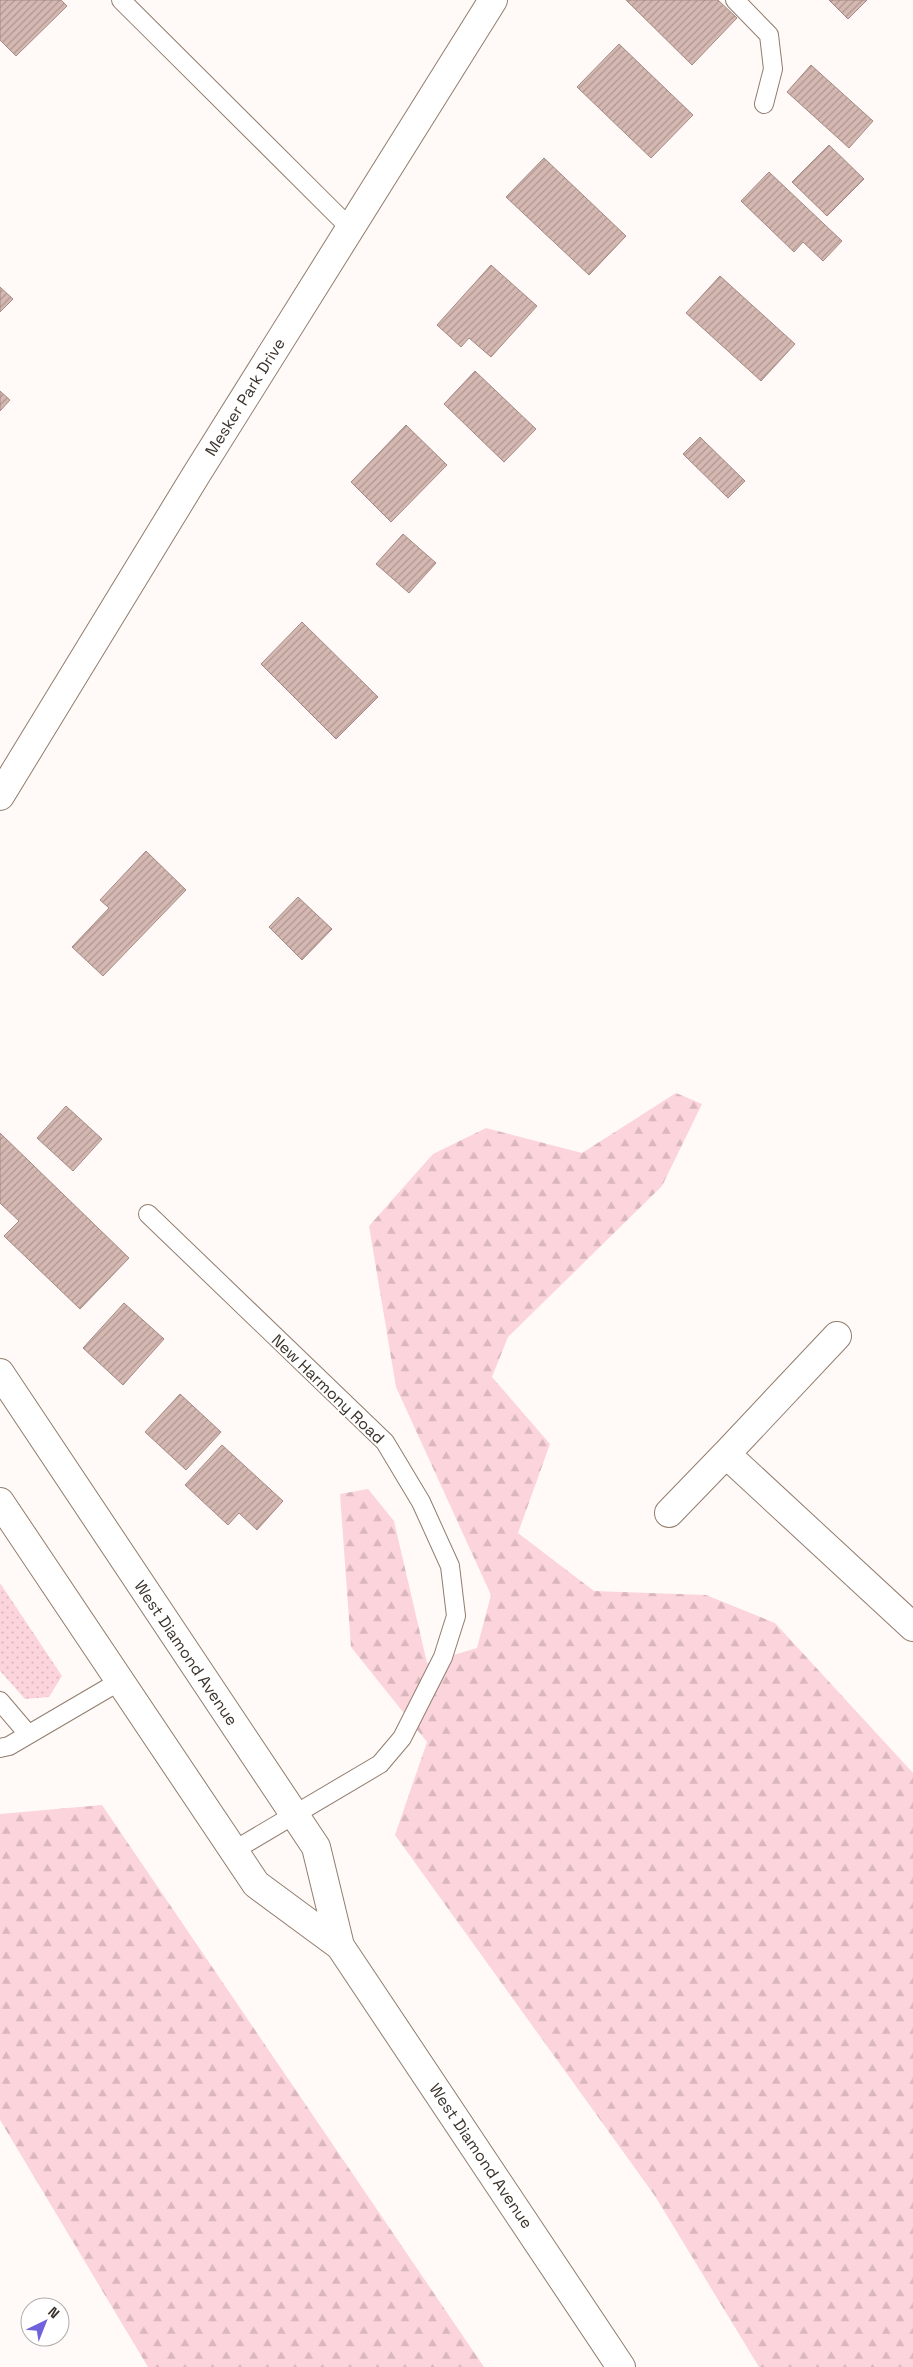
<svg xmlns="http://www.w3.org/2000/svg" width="913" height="2367" viewBox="0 0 913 2367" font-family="'Space Grotesk',sans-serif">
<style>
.grass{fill:url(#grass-dots)}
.forest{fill:url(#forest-firs)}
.building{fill:url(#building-hatch);stroke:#a58a84}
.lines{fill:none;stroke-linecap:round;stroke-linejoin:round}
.service-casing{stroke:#927d6d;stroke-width:20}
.minor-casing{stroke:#927d6d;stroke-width:30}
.tertiary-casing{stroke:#927d6d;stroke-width:30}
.primary-casing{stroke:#927d6d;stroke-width:30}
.service{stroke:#fff;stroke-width:18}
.minor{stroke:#fff;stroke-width:28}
.tertiary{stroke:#fff;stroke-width:28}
.primary{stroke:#fff;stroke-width:28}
.labels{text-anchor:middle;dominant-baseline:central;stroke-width:4;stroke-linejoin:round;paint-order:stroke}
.street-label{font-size:16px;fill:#3b332c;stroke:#fff}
</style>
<defs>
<pattern id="grass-dots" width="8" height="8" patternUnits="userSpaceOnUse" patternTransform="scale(1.25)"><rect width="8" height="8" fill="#fcd5dc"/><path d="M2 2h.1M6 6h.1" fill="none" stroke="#d9b7bd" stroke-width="1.8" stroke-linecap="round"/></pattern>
<pattern id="forest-firs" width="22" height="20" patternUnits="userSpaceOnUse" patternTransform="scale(1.25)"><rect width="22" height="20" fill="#fcd5dc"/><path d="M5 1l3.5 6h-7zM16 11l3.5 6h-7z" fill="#d9b7bd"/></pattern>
<pattern id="building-hatch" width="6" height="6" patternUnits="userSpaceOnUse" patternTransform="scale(1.25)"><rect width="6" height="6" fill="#d5b8b2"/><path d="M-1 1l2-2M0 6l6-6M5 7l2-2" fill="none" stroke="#ae9691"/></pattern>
</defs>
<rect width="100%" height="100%" fill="#fffaf7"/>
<path class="grass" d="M0,1583l62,93 -13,21 -24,2 -25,-28z"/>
<path class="forest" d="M676,1093l26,11 -40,82 -154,151 -16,40 58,67 -32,89 76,58 112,4 69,28 138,150v594h-154l-104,-171 -260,-361 32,-93 -76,-95 -11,-153 28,-5 26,32 33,142 50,-15 14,-53 -95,-208 -27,-161 64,-72 53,-26 96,25z
M102,1805l382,562h-336l-148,-247v-306z"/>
<path class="building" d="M0,0h61l6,6 -51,50 -16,-16z
M626,0h92l19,18 -45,47z
M829,0h38l-19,19z
M619,44l74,71 -42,43 -74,-71z
M811,65l62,56 -24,27 -62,-56z
M829,145l35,34 -37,37 -35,-34z
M544,158l82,78 -37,39 -83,-78z
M769,172l73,69 -19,20 -20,-19 -9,10 -53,-51z
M491,265l46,41 -46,51 -22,-19 -8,9 -24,-22z
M720,276l75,68 -34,37 -75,-68z
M0,287l13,12 -13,13z
M475,371l61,58 -32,33 -60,-58z
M0,391l10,9 -10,11z
M406,425l41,40 -56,57 -40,-40z
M700,437l45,44 -17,17 -45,-44z
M403,534l33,29 -27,30 -33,-29z
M302,622l76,75 -42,42 -75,-75z
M146,851l40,39 -83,86 -31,-29 37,-39 -9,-8z
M298,897l34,32 -30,31 -33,-33z
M66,1106l36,33 -29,32 -36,-33z
M0,1133l129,125 -49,51 -76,-73 15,-15 -19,-18z
M124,1303l40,36 -41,46 -40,-37z
M180,1394l41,38 -35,38 -41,-38z
M222,1445l61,56 -26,29 -18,-17 -11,12 -43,-40z"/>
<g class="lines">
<defs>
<path id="service" d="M121,0l229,228
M735,0l34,35 4,34 -9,35
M148,1214l237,228 36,60 29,64 6,50 -13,41 -41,81 -22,26 -147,87
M0,1701l28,33
M0,1748l9,-2 111,-65"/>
<path id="minor" d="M837,1336l-111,118 187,173
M669,1513l57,-59"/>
<path id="tertiary" d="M0,796l196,-321 297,-475"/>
<path id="primary" d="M0,1373l316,474 24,99
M0,1502l256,382 84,62 281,421"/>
</defs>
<use href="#service" class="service-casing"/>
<use href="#minor" class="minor-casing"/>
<use href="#tertiary" class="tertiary-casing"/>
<use href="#primary" class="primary-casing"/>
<use href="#service" class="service"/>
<use href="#minor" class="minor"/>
<use href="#tertiary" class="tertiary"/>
<use href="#primary" class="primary"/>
</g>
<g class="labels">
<g class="street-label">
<text transform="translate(245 397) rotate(-58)">Mesker Park Drive</text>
<text transform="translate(328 1389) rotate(44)">New Harmony Road</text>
<text transform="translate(186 1653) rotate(56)">West Diamond Avenue</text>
<text transform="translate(481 2156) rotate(56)">West Diamond Avenue</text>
</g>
</g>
<g transform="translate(45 2322) rotate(43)"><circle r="24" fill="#ffffff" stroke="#b1adab"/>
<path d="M0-4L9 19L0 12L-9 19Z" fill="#6f62dc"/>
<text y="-8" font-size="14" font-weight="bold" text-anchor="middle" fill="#3b332c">N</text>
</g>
</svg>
